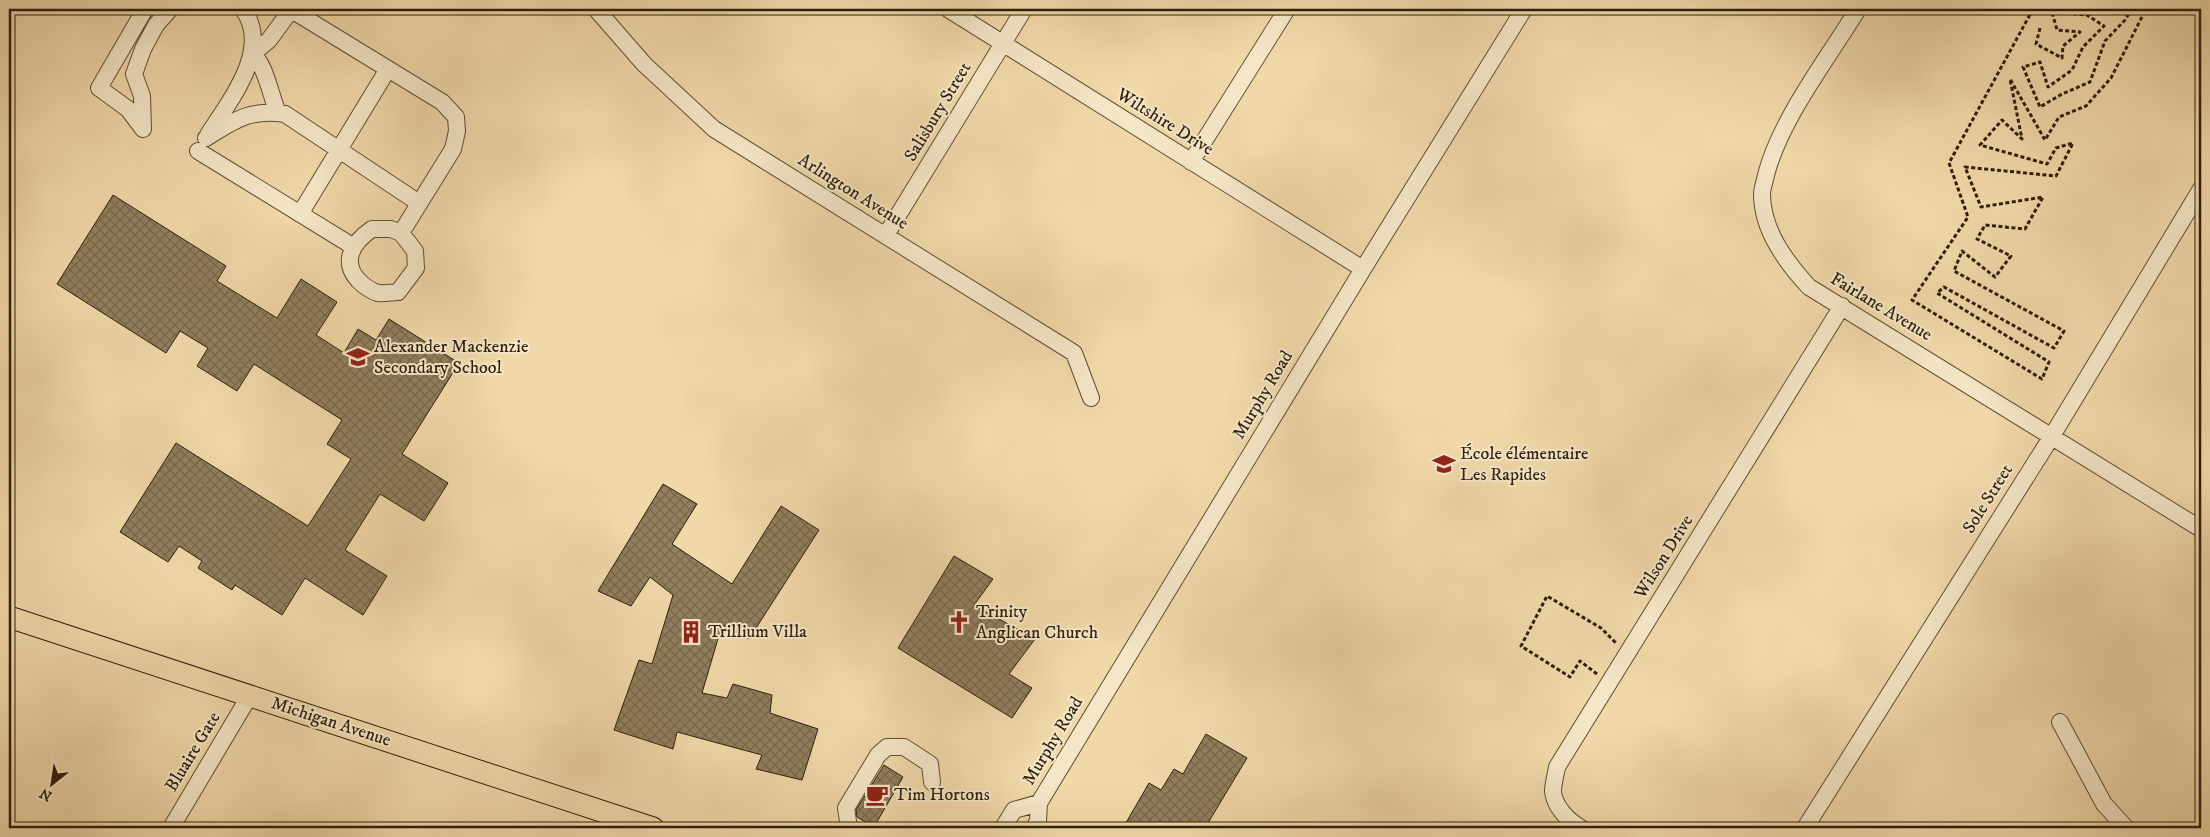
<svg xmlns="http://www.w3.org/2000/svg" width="2210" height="837" viewBox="0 0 2210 837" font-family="'IM FELL DW Pica',serif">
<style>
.building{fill:url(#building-cross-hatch);stroke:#2d1f0c}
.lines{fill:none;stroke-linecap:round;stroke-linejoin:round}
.minor-casing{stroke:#5e4d33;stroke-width:18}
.major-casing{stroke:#2d1f0c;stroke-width:23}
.path{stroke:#2d1f0c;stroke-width:3;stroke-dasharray:4 2.5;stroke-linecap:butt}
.minor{stroke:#f5e6c7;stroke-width:16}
.major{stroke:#f0d8a9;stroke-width:21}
.labels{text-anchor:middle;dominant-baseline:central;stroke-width:4;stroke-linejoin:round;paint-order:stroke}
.street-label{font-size:18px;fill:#2d1f0c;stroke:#f5e6c7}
.poi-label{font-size:18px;fill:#2d1f0c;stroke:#f5e6c7;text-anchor:start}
</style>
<defs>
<pattern id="building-cross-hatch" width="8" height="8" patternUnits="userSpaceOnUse" patternTransform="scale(1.25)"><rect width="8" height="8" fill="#927f5e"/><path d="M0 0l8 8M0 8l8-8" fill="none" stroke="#78674c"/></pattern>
</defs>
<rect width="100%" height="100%" fill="#f0d8a9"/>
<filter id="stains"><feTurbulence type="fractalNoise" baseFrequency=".004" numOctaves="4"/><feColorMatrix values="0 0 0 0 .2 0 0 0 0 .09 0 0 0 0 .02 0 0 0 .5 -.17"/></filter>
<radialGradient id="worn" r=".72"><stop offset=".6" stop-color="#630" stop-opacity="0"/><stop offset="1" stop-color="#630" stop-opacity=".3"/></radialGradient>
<path class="building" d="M113,195l113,71 -9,15 60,37 24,-39 36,23 -21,33 28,18 14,-24 18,11 13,-21 70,44 -57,91 46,29 -24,38 -44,-27 -35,56 42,26 -24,39 -58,-37 -23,37 -47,-30 -3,5 -34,-22 4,-7 -23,-15 -11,16 -48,-30 56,-89 132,83 43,-67 -24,-15 15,-24 -88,-56 -17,27 -40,-25 11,-18 -28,-17 -14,22 -109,-69z
M663,484l34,20 -25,40 60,40 49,-78 38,24 -70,109 -27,-14 -20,68 25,5 6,-14 39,11 -2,18 48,16 -16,51 -46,-11 6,-14 -85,-23 -4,17 -59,-19 25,-70 13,4 21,-69 -23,-18 -19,29 -33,-15z
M954,556l39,23 -19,26 61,34 -26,35 23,14 -20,30 -114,-70z
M1206,734l41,24 -42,70h-82l26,-45 12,7 13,-21 9,5z
M884,765l19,12 -29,50 -17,-10 -1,-7z"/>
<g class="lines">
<defs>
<path id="minor" d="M290,9l152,93 14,15 1,14 -4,18 -52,84
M596,9l48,55 70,65 360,224 17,45
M948,9l415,260
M1858,9c-30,49 -78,111 -92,166 -1,6 -4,13 -4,19 0,36 24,68 47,93l392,242
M278,113c-7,-16 -13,-51 -26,-59l17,-14 22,-30
M143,129l-15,-20 -29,-21 46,-79
M143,129l-1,-33 -8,-22 9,-25 13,-24 14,-16
M208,135c22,-35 64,-86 35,-126
M206,138c29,-18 43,-29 79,-24l134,89
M198,151l156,96
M1191,162l96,-153
M300,214l88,-145
M372,229h19l10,4 14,18 1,17 -18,24c-6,0 -14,2 -20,1 -7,-2 -15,-8 -20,-13 -17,-19 -5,-38 14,-51z
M886,235l138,-226
M2060,722l44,82 22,24
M171,828l79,-133
M849,828l-3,-20 32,-53 9,-8h17l26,17 2,18
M1003,828l11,-18 25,-7
M1034,828l4,-7 1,-18 324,-534 161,-260
M1581,828c-13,-7 -27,-22 -28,-37 0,-7 3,-17 4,-24l285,-461
M1805,828l247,-392 149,-247"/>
<path id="major" d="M9,617l644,211"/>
</defs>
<use href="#minor" class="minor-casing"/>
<use href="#major" class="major-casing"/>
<path class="path" d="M2033,9l-84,154 19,54 -56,83 130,79 7,-17 -112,-69 7,-6 110,61 10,-17 -110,-60 8,-20 33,26 16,-21 -34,-17 8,-14 40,4 18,-32 -62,10 -16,-40 91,9 17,-33 -17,5 -9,16 -67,-19 22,-25 20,19 -12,-60 35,61 14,-23 27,-11 25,-28 35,-69
M2040,28l-4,16 26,14 1,-12 17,-14 -23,-2 -5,-18 35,3 17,11 -21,21 -11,23 -24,17 -8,-25 -17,5 17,40 22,-13 28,-12 15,-41 20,-21 7,-11
M1597,674l-17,-13 -10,16 -49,-31 26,-50 54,32 15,15"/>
<use href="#minor" class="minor"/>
<use href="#major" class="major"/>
</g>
<defs>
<symbol id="school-bare" viewBox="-9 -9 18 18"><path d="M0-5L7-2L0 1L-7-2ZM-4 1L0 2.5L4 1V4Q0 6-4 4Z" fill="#8f2418" stroke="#f5e6c7" stroke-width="2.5" paint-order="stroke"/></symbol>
<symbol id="church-bare" viewBox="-9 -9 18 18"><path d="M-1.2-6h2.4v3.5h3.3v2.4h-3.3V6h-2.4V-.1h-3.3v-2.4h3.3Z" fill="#8f2418" stroke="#f5e6c7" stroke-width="2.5" paint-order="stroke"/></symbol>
<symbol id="building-bare" viewBox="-9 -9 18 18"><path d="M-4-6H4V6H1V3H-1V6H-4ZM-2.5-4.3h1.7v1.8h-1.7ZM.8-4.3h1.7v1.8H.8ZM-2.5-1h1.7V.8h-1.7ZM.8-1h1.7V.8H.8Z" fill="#8f2418" stroke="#f5e6c7" stroke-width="2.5" paint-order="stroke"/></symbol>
<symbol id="cafe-bare" viewBox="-9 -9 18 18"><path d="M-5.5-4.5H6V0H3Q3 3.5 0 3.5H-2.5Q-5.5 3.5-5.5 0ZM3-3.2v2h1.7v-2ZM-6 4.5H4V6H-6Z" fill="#8f2418" stroke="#f5e6c7" stroke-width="2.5" paint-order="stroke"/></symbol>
</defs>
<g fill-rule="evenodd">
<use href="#school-bare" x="342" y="341" width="32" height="32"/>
<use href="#school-bare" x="1428" y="448" width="32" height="32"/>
<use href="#church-bare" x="943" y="606" width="32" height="32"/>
<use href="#building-bare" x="675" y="616" width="32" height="32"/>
<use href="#cafe-bare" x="861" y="779" width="32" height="32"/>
</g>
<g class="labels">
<g class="street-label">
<text transform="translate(938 112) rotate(-59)">Salisbury Street</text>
<text transform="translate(1165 122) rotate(32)">Wiltshire Drive</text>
<text transform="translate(853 192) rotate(32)">Arlington Avenue</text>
<text transform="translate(1881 307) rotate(31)">Fairlane Avenue</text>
<text transform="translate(1263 395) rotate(-59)">Murphy Road</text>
<text transform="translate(1988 499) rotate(-58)">Sole Street</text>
<text transform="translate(1664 557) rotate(-58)">Wilson Drive</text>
<text transform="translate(331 722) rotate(18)">Michigan Avenue</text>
<text transform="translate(1053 741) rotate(-59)">Murphy Road</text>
<text transform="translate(193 752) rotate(-59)">Bluaire Gate</text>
</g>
<g class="poi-label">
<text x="374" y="347">Alexander Mackenzie<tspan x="374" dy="21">Secondary School</tspan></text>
<text x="1460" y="454">École élémentaire<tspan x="1460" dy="21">Les Rapides</tspan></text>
<text x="976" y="612">Trinity<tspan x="976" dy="21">Anglican Church</tspan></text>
<text x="708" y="632">Trillium Villa</text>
<text x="894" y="795">Tim Hortons</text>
</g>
</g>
<rect width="2210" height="837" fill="none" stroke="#f0d8a9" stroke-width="30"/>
<rect x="10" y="10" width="2190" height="817" fill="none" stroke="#2d1f0c" stroke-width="2.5"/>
<rect x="15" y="15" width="2180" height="807" fill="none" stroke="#2d1f0c"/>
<g transform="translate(52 784) rotate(210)" stroke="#f5e6c7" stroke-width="4" paint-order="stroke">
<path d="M0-4L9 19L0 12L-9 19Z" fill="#2d1f0c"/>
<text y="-8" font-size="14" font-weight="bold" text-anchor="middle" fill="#2d1f0c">N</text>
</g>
<rect width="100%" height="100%" filter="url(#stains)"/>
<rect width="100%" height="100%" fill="url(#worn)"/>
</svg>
